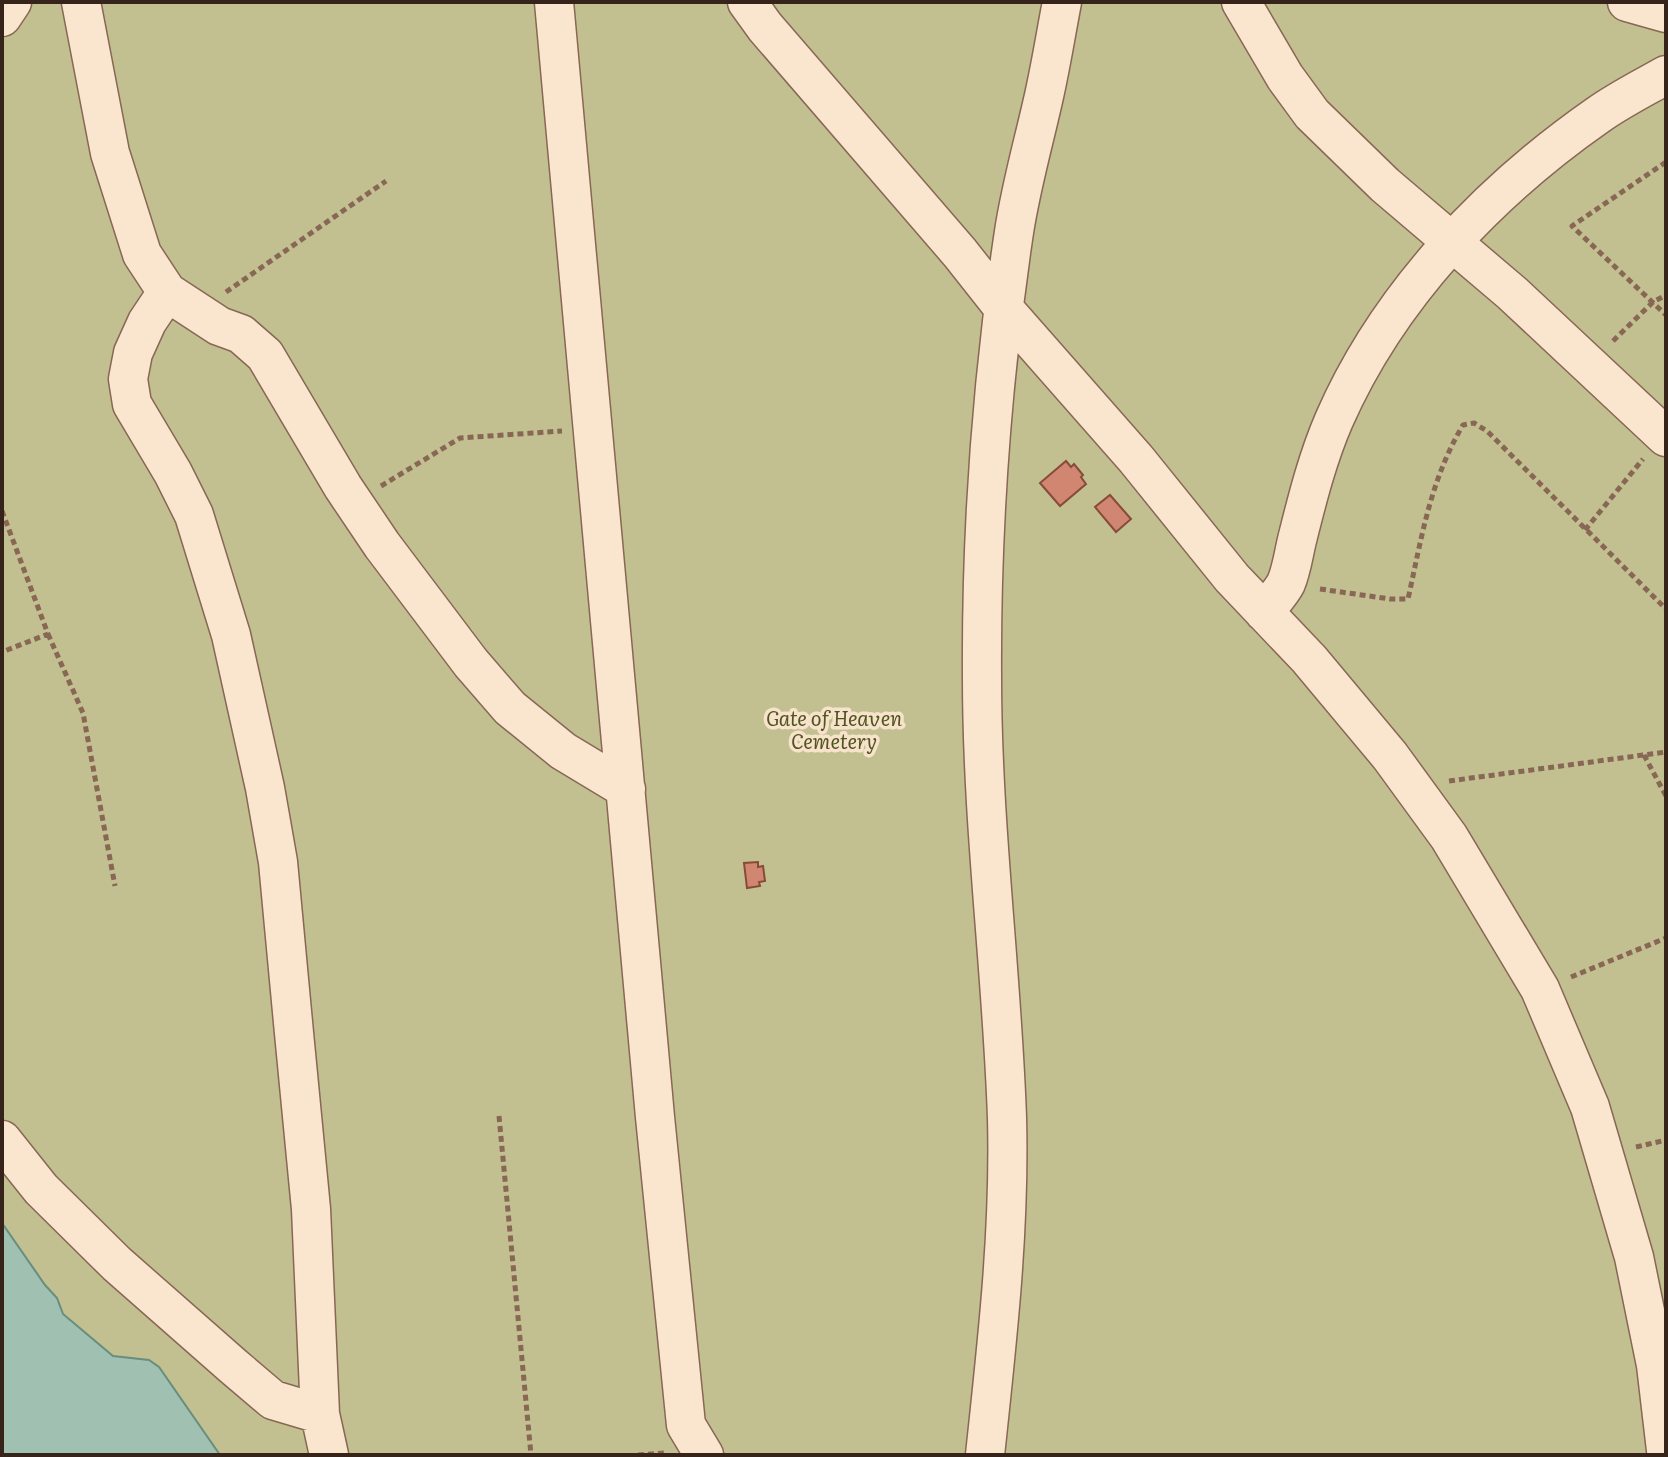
<svg xmlns="http://www.w3.org/2000/svg" width="1668" height="1457" viewBox="0 0 1668 1457" font-family="Literata,serif">
<style>
.cemetery{fill:#c2bf90}
.water{fill:#a0c0b1;stroke:#678e7e;stroke-width:2}
.building{fill:#d08670;stroke:#884b3a;stroke-width:2}
.lines{fill:none;stroke-linecap:round;stroke-linejoin:round}
.minor-casing{stroke:#886755;stroke-width:41}
.path{stroke:#886755;stroke-width:5;stroke-dasharray:6 4;stroke-linecap:butt}
.minor{stroke:#fae6cf;stroke-width:38}
.labels{text-anchor:middle;dominant-baseline:central;stroke-width:7;stroke-linejoin:round;paint-order:stroke}
.park-label{font-size:20px;font-style:italic;fill:#505420;stroke:#f7e3cc}
</style>
<rect width="100%" height="100%" fill="#f0d7bc"/>
<path class="cemetery" d="M2,2h1664v1453h-1664z"/>
<path class="water" d="M2,1223l43,62 12,13 6,16 50,42 36,4 10,7 61,88h-218z"/>
<path class="building" d="M1066,461l5,6 3,-3 9,11 -2,2 5,7 -26,22 -20,-23z
M1110,495l21,24 -15,13 -21,-25z
M758,862v5l5,-1 2,15 -6,1 1,4 -13,2 -3,-25z"/>
<g class="lines">
<defs>
<path id="minor" d="M81,2l29,151 32,101 25,38 52,34 22,8 24,21 78,132 39,58 89,118 39,45 53,43 63,38
M554,2l101,1115 31,308 18,30
M747,2l18,25 195,226 45,57 131,149 96,119 77,81 81,97 59,81 91,152 50,118 44,150 22,108 10,85
M1241,2l44,75 27,37 73,71 127,108 154,144
M1627,2l39,11
M2,17l10,-15
M167,292l-20,30 -14,31 -5,26 4,25 41,69 21,42 37,120 34,153 13,74 16,171 17,176 9,205 9,41
M1264,612c7,-9 17,-19 22,-29 6,-14 8,-32 12,-47 10,-40 20,-79 36,-116 54,-124 155,-229 264,-305 21,-15 45,-27 68,-40
M2,1140l39,49 76,75 116,102 40,34 47,14
M985,1455c12,-112 25,-224 22,-337 -5,-147 -25,-292 -25,-440 -1,-148 10,-299 32,-446 7,-46 20,-91 30,-136 7,-31 12,-63 18,-94"/>
</defs>
<use href="#minor" class="minor-casing"/>
<path class="path" d="M1666,162l-94,64 94,89
M226,292l160,-111
M1613,341l40,-39 13,-7
M381,486l79,-48 102,-7
M2,511l46,123 -46,18
M1585,530l58,-71
M1320,589l70,10h18c14,-63 22,-118 55,-174l11,-2 13,8 179,178
M48,634l35,79 32,173
M1644,755l22,41
M1449,781l217,-29
M1571,977l95,-39
M499,1116l32,339
M1636,1147l30,-7
M638,1455l27,-2"/>
<use href="#minor" class="minor"/>
</g>
<g class="labels">
<g class="park-label">
<text x="834" y="717">Gate of Heaven<tspan x="834" dy="23">Cemetery</tspan></text>
</g>
</g>
<rect width="1668" height="1457" fill="none" stroke="#36231a" stroke-width="8"/>
</svg>
